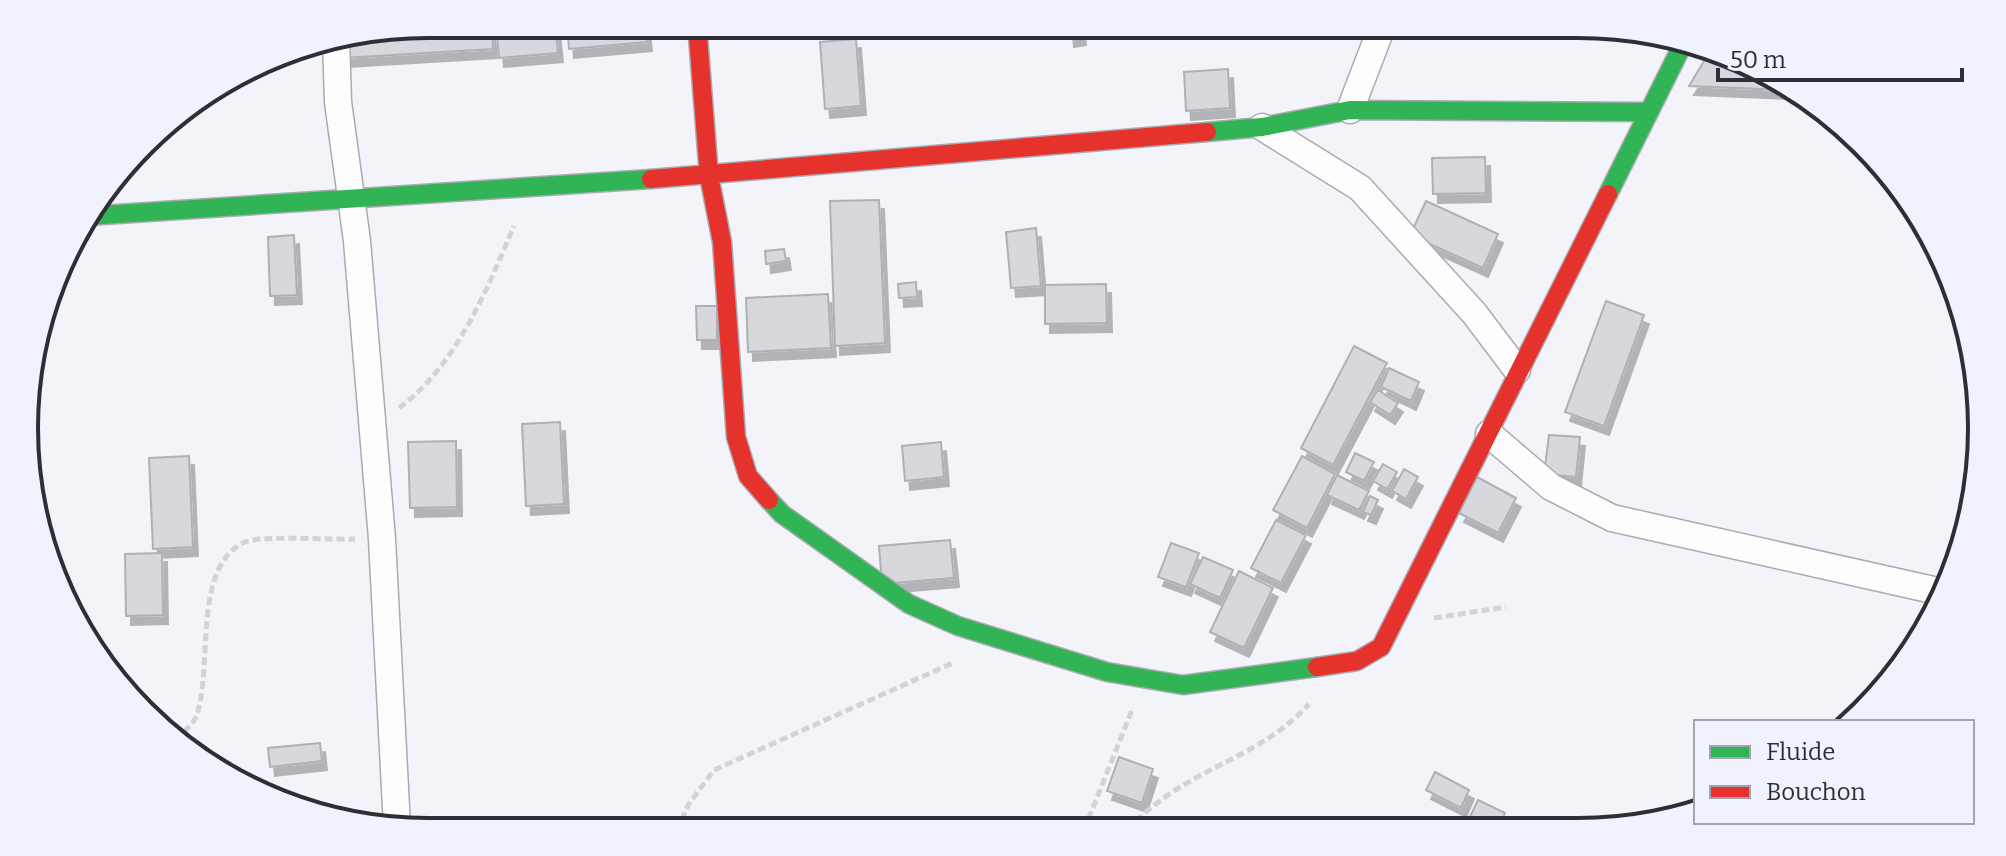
<svg xmlns="http://www.w3.org/2000/svg" width="2006" height="856" viewBox="0 0 2006 856" font-family="Bitter,serif">
<style>
.building{fill:#d7d8dd;stroke:#afb0b6;stroke-width:2;filter:url(#shadow)}
.lines{fill:none;stroke-linecap:round;stroke-linejoin:round}
.street-casing{stroke:#aaabb0;stroke-width:29}
.fast-casing{stroke:#aaabb0;stroke-width:21}
.jam-casing{stroke:#aaabb0;stroke-width:21}
.path{stroke:#d2d3d6;stroke-width:5;stroke-dasharray:8 4;stroke-linecap:butt}
.street{stroke:#fdfdfe;stroke-width:26}
.fast{stroke:#30b455;stroke-width:18}
.jam{stroke:#e5322d;stroke-width:18}
.rim{fill:none;stroke:#2e2f36;stroke-width:4}
</style>
<defs>
<filter id="shadow"><feDropShadow dx="5" dy="9" stdDeviation="0" flood-color="#0004"/></filter>
</defs>
<rect width="100%" height="100%" fill="#f3f4fa"/>
<path class="building" d="M428,24h64l1,25 -150,9 -1,-20z
M496,24h59l3,29 -59,5z
M567,24h78l2,18 -78,7z
M1080,26l1,10 -12,2 -1,-11z
M856,39l5,67 -36,3 -5,-67z
M1710,51l9,1 65,38 -95,-4z
M1228,69l2,39 -44,3 -2,-39z
M1485,157l1,36 -53,1 -1,-36z
M879,200l6,143 -50,3 -5,-145z
M1426,201l72,33 -15,34 -73,-33z
M1036,228l5,58 -30,2 -5,-56z
M294,235l3,60 -27,1 -2,-59z
M784,249l2,12 -20,3 -1,-13z
M916,282l1,15 -18,1 -1,-14z
M1106,284l1,39 -62,1v-39z
M828,294l3,54 -83,4 -2,-54z
M1606,301l38,14 -40,111 -39,-14z
M696,306h21v34h-20z
M1354,346l33,17 -54,102 -32,-17z
M1389,368l30,14 -8,19 -30,-14z
M1378,390l20,13 -8,12 -20,-13z
M560,422l4,82 -38,2 -4,-82z
M1549,435l31,2 -4,40 -32,-3z
M456,441l1,66 -47,1 -2,-66z
M941,442l3,35 -39,4 -3,-35z
M1355,453l19,9 -10,19 -18,-9z
M189,456l4,91 -40,2 -4,-91z
M1302,456l33,18 -28,54 -34,-18z
M1383,464l14,8 -10,17 -14,-8z
M1404,469l14,8 -12,22 -14,-8z
M1337,475l32,16 -10,19 -32,-15z
M1477,477l39,21 -18,35 -39,-20z
M1370,496l8,4 -7,15 -8,-3z
M1276,520l30,15 -25,48 -30,-15z
M950,540l4,38 -72,6 -3,-38z
M1171,543l28,10 -13,34 -28,-10z
M162,553l1,62 -37,1 -1,-62z
M1203,557l30,13 -13,28 -30,-14z
M1239,571l34,17 -29,60 -34,-16z
M320,743l2,18 -52,6 -2,-19z
M1119,757l34,12 -11,34 -35,-12z
M1435,772l34,18 -8,18 -35,-18z
M1478,800l27,13 -7,16h-34z"/>
<g class="lines">
<defs>
<path id="street" d="M336,39l2,63 19,139 25,298 15,288
M1350,110l33,-86
M1262,127l98,61 114,125 43,57
M1489,434l62,53 61,31 330,74"/>
<path id="fast" d="M1207,132l55,-5 88,-17 298,2
M1608,194l76,-152
M87,216l564,-37
M769,500l13,14 127,90 49,22 149,46 76,13 134,-18"/>
<path id="jam" d="M697,24l12,152 13,66 14,195 12,39 21,24
M651,179l556,-47
M1317,667l40,-6 24,-14 227,-453"/>
</defs>
<use href="#street" class="street-casing"/>
<use href="#fast" class="fast-casing"/>
<use href="#jam" class="jam-casing"/>
<path class="path" d="M399,408c58,-43 88,-119 115,-182
M1434,618l72,-11
M175,740c6,-7 17,-14 21,-23 18,-48 -5,-151 49,-175 16,-7 89,-2 110,-3
M1084,830l48,-120
M1128,830c56,-63 129,-68 181,-126
M677,831l11,-26 26,-35 241,-108"/>
<use href="#street" class="street"/>
<use href="#fast" class="fast"/>
<use href="#jam" class="jam"/>
</g>
<path d="M0 0H2006V856H0ZM428 38H1578A390 390 0 0 1 1968 428V428A390 390 0 0 1 1578 818H428A390 390 0 0 1 38 428V428A390 390 0 0 1 428 38Z" fill="#f0f2fd" fill-rule="evenodd"/>
<path class="rim" d="M428 38H1578A390 390 0 0 1 1968 428V428A390 390 0 0 1 1578 818H428A390 390 0 0 1 38 428V428A390 390 0 0 1 428 38Z"/>
<rect x="1694" y="720" width="280" height="104" fill="#f0f2fd" stroke="#a2a4ad" stroke-width="2"/>
<rect x="1710" y="746" width="40" height="12" fill="#30b455" stroke="#a2a4ad" stroke-width="2"/>
<text x="1766" y="760" font-size="24" fill="#2e2f36">Fluide</text>
<rect x="1710" y="786" width="40" height="12" fill="#e5322d" stroke="#a2a4ad" stroke-width="2"/>
<text x="1766" y="800" font-size="24" fill="#2e2f36">Bouchon</text>
<path d="M1718 68v12h244v-12" fill="none" stroke="#2e2f36" stroke-width="4"/>
<text x="1730" y="68" font-size="24" fill="#2e2f36" stroke="#f0f2fd" stroke-width="6" paint-order="stroke">50 m</text>
</svg>
